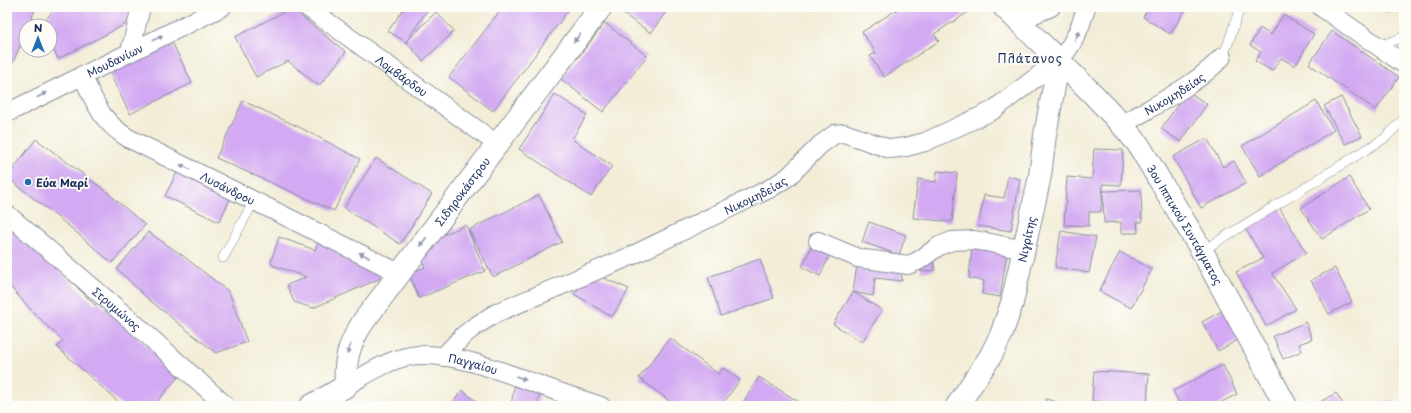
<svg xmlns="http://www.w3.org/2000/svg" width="1411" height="413" viewBox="0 0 1411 413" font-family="'Playpen Sans',sans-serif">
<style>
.building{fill:#d2a9f2}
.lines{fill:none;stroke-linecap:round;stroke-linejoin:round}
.lane-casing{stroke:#878e9a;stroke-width:10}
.street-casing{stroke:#878e9a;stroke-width:20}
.secondary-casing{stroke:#878e9a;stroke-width:24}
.lane{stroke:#fff;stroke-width:9}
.street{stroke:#fff;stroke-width:18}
.secondary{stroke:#fff;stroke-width:22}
.oneway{fill:#8d97ae}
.poi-dot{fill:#1f6fb2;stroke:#fdfcf7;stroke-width:1.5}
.labels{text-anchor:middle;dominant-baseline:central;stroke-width:4;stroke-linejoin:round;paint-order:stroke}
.street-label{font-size:11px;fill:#1b2f5e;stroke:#fdfcf7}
.poi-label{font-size:11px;font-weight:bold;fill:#1b2f5e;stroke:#fdfcf7;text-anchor:start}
.neighbourhood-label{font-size:12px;letter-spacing:1px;fill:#1b2f5e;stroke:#fdfcf7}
</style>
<rect width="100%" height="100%" fill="#fdfcf7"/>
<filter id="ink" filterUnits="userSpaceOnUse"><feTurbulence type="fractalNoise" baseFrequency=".025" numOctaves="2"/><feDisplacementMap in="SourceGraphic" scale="8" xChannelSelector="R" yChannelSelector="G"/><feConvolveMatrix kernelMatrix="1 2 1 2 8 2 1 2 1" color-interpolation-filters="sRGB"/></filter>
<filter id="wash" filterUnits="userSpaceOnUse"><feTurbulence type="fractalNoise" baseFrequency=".012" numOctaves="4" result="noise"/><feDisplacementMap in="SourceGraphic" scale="16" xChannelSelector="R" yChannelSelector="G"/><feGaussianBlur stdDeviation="0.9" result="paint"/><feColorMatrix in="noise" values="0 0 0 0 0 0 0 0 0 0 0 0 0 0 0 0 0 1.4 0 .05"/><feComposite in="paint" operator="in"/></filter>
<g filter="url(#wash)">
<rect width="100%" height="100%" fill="#f3edd7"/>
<g id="blocks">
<path class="building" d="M7,7h29l-7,19h-3v7l-19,42z
M55,7h77l-4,16 -70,36 -8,-17v-16h-8z
M405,7h24l-23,35 30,-30 18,19 -31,30 -17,-19 -18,-11z
M503,7h68l-78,104 -44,-34z
M613,7h56l-18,26z
M901,7h71l1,2 -39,25 5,7 -55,36 -14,-21 6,-3 -14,-21z
M1149,7h38l-17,27 -27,-17z
M1387,7h17l-15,6z
M284,12h12l50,40 -27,34 -31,-25 -32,16 -21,-40z
M1283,15l31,19 -19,32 -14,-8 -9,13 -17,-10 6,-9 -11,-7 10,-17 11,7z
M605,23l42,33 -44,56 -42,-33z
M1332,31l67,46 -23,33 -67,-46z
M171,40l21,43 -62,31 -22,-44z
M1187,91l20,13 -26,38 -20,-13z
M555,94l32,21 -15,24 40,27 -21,31 -72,-48z
M1341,97l21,39 -17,8 -21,-38z
M243,101l56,26 61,32 -26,52 -118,-53z
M1316,101l18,29 -74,46 -18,-30z
M1207,138l16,29 11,-6 12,22 -45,25 -28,-51z
M36,139l67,50 42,36 -33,38 -42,-36 -63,-50z
M1094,149l29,1 -2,35 -18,-1 -2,28h-12v14l-25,-1 3,-48 25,2z
M376,158l56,36 -32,50 -56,-36z
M180,166l54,25 -15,31 -54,-26z
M937,171l20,2 -5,49 -39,-4 5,-39 18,3z
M1008,176l12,3 -9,52 -33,-5 6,-31 20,3z
M1349,177l20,32 -47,30 -21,-31z
M1141,190l1,32h-5l1,11h-17v-11l-17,1 -1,-32z
M539,195l23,47 -69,35 -24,-47z
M1278,205l28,48 -34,20 24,36 -30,17 -30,-54 27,-14 -19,-32z
M869,222l37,13 -7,20 -37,-13z
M7,225l59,51 29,29 3,-3 82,73 -27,31h-30l-66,-59 6,-6 -32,-31 -24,-27z
M466,225l19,46 -66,27 -10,-24 16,-7 -5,-11 15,-7 -4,-9z
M1061,231l35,6 -7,36 -34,-6z
M148,232l34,23 47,37 18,50 -31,11 -68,-54 -31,-30z
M320,236l64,29 -5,14 -66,29 -19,-6 -7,-17 19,-8 -34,-12 -1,-4 8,-24 36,13z
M973,240l35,7 -8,50 -18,-3 2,-13 -15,-3z
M814,241l18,9 -12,26 -18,-9z
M1120,252l32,17 -21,39 -32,-17z
M932,255l3,15 -14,2v-13z
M858,258l43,6 1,17 -27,-3 -2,18 -20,-4z
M760,259l14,39 -53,18 -13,-39z
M1335,268l17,34 -23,12 -18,-34z
M592,273l37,16 -17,28 -38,-23z
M853,292l29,18 -20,32 -29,-18z
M1231,306l16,29 -29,16 -16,-29z
M1306,322l6,17 -13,5 3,7 -19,8 -10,-23z
M670,338l48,36 5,-6 17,12 -19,26h-45l-37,-28z
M1223,365l14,29 -23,12h-33l-8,-15z
M1094,371l55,3 -2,30 -55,-3z
M516,376l26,10 -5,19 -10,-2 -1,3h-15z
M759,377l27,17 20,12h-65z
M462,390l19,15 -1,1h-30z
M1336,393l8,13h-31z
M1046,399l21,6v1h-23z
M1389,400l3,6h-15z"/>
</g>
</g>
<g filter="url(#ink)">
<use href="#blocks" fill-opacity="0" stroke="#878e9a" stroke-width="1"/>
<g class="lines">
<defs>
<path id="lane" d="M1379,46l25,-9
M1222,57c9,-16 11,-34 19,-50
M1202,251l183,-113 19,-19
M223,258l31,-57"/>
<g id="street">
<path id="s1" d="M307,7l190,137"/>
<path d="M1321,7l83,57"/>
<path d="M1018,21l33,-14"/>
<path d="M130,52l11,-45"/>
<path id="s2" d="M82,75c14,29 18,45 46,63l271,135"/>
<path id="s3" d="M7,113l215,-106"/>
<path id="s4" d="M1122,125c32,-20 75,-40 100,-68"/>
<path id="s5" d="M7,214l126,108 93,84"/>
<path d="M818,241l40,17 50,7 10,-4 21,-15 13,-5 21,-1 13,2 38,8"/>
<path id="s6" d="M443,357l21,-22 10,-8 22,-14 135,-57 138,-67 19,-12 32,-32 15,-11 9,-1 46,16 16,-2 19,-5 67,-31 67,-51c15,-15 22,-33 27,-53"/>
<path id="s7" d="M346,386c20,-11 41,-26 64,-30 38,-6 91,15 127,28 21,8 42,15 64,22"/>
</g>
<g id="secondary">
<path id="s8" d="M1004,7l89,87 29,31 16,19 64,107 84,155"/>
<path id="s9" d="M311,406l35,-20c-2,-26 3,-42 17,-64l238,-315"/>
<path id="s10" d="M957,406l33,-49 11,-22 11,-32 28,-127 5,-41 14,-75"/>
</g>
</defs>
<use href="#lane" class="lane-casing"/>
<use href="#street" class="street-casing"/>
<use href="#secondary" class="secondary-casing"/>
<use href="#lane" class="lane"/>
<use href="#street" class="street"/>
<use href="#secondary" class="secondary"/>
</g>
<defs><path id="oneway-solid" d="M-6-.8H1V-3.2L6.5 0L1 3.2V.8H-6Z"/></defs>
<g class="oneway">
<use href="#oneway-solid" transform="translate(1077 36) rotate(-65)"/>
<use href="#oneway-solid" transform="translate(158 38) rotate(-26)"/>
<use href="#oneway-solid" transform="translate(577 38) rotate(127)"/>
<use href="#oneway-solid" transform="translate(42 95) rotate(-27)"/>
<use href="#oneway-solid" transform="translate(185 167) rotate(-154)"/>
<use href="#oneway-solid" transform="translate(423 242) rotate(127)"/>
<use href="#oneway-solid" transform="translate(364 255) rotate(-154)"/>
<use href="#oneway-solid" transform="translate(349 349) rotate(108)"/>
<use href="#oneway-solid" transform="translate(521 378) rotate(19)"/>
</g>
</g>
<circle class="poi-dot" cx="28" cy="182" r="4"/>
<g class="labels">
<g class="street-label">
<text stroke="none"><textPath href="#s3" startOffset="120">Μουδανίων</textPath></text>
<text stroke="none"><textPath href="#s1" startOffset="117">Λομβάρδου</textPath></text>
<text stroke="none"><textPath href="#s4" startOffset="61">Νικομηδείας</textPath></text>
<text stroke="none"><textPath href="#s2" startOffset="191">Λυσάνδρου</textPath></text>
<text stroke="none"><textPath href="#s9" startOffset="272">Σιδηροκάστρου</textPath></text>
<text stroke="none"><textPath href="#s6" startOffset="354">Νικομηδείας</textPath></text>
<text stroke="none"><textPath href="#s8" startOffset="285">3ου Ιππικού Συντάγματος</textPath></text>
<text stroke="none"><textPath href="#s10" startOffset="183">Νιγρίτης</textPath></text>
<text stroke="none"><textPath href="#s5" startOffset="145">Στρυμώνος</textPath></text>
<text stroke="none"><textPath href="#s7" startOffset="135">Παγγαίου</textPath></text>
</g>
<g class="poi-label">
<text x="36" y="182">Εύα Μαρί</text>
</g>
<g class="neighbourhood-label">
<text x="1030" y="58">Πλάτανος</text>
</g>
</g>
<rect width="1411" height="413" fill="none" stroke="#fdfcf7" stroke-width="24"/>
<g transform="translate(38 38)"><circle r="19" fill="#fdfcf7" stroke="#a3aaba"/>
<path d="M0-3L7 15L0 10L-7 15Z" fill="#1f6fb2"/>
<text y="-6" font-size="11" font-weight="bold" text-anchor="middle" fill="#1b2f5e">N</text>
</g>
</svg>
